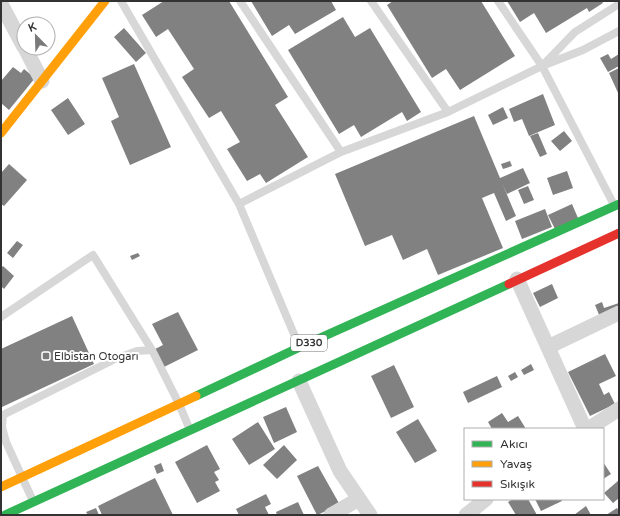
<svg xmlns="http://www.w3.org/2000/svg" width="620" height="516" viewBox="0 0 620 516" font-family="'Varela Round',sans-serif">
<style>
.building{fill:#818181}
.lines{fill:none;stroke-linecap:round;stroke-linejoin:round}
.lane{stroke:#d7d7d7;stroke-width:8}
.street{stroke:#d7d7d7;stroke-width:15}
.fast{stroke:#30b455;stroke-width:9}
.slow{stroke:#ff9f0a;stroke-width:9}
.jam{stroke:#e5322d;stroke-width:9}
.poi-dot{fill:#7a7a7a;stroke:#fff;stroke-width:1.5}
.labels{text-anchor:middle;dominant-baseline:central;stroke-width:4;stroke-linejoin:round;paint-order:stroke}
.shield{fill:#fff;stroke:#707070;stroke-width:1}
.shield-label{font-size:10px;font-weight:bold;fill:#333}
.poi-label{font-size:11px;fill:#333;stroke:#fff;text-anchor:start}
</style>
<rect width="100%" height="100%" fill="#fff"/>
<path class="building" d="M164,1h65l59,96 -13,8 33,52 -42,26 -6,-9 -13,7 -20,-32 13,-7 -19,-31 -12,7 -27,-41 12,-8 -26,-40 -12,8 -14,-22z
M251,1h80l5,9 -41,24 -6,-9 -17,11z
M393,1h88l34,55 -55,34 -14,-21 -14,9 -45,-73z
M507,1h95l1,2 -14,9 -2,-4 -41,25 -12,-20 -14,9z
M343,17l12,20 15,-9 51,84 -14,9 -5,-9 -41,25 -7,-12 -15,9 -51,-84z
M124,28l22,25 -10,9 -22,-25z
M608,54l3,5 8,-5v12l-11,6 -8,-14z
M134,64l37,83 -41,18 -19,-44 8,-4 -17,-39z
M13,67l8,6 3,-4 11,9 -26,32 -8,-7v-22z
M619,68v27l-10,-22z
M543,94l12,31 -26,11 -7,-17 -8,3 -5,-13z
M68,98l17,26 -17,11 -17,-25z
M503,107l5,11 -15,7 -5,-10z
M474,116l26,62 23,-10 7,15 -23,11 -5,-11 14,33 -10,5 -12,-28 -12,5 21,50 -65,27 -11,-26 -24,11 -11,-25 -27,11 -30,-72z
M564,131l8,10 -12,10 -9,-10z
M538,133l9,21 -7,3 -10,-21z
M510,161l2,5 -9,3 -2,-5z
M9,164l18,16 -23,26 -3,-2v-31z
M567,171l6,17 -20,7 -6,-17z
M528,186l6,14 -10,4 -6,-14z
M572,204l6,14 -23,11 -7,-14z
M545,209l7,18 -30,12 -7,-18z
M17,241l6,4 -10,13 -6,-5z
M138,253l2,3 -8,4 -2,-4z
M3,266l11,10 -10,13 -3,-3v-18z
M552,284l6,14 -18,9 -7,-14z
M602,302l2,6 15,-5v6l-19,8 -5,-12z
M178,312l20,38 -34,17 -9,-18 8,-4 -11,-21z
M72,316l22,48 -92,43 -1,-58z
M605,354l11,22 -17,8 5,11 5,-3 6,12 -25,12 -22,-44z
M531,364l3,6 -10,5 -3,-5z
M394,365l20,42 -23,11 -20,-42z
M515,372l3,5 -7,4 -3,-5z
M497,376l5,11 -34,16 -5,-11z
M286,407l11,25 -23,11 -11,-26z
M502,413l6,9 10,-6 8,13h-34l-4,-7z
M418,419l19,32 -22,12 -19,-31z
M258,422l17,27 -26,16 -17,-26z
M207,445l13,24 -6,3 5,8 -4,2 5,9 -23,12 -22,-41z
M284,445l13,15 -20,19 -14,-14z
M603,462l8,12 -8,5z
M161,463l3,8 -7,3 -3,-8z
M318,466l22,39 -23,10 -20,-39z
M155,478l18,37h-71l-4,-9z
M619,480v18l-6,5 -9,-10z
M266,494l5,10 -6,3 4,8h-30l-3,-6z
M513,499h15l9,16h-21l-8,-13z
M535,499h26l1,2 -21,10z
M298,502l6,13h-27l-1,-3z
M586,506l5,9h-17z
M96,508l3,7h-11l-2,-3z
M617,508l2,3v4h-13z"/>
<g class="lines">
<path class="lane" d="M121,1l118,203 60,142
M240,1l101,151
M371,1l77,111
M498,1l44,65 72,139
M544,64l31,-32 44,-28
M239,204l102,-52 107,-40 94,-46 41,-16 36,-19
M1,317l92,-62 59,95
M33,501l-27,-59 -4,-15 1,-12 112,-56 22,-8 15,-1 27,54 11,26"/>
<path class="street" d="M1,4l23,43
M25,48l17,33
M517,279l68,150
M548,347l71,-34
M299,381l41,90 30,44
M588,429l31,-20
M331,515l28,-16
M466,515l20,-16"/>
<path class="fast" d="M196,396l104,-49 319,-143
M5,515l504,-231"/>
<path class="slow" d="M1,133l104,-132
M1,487l195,-91"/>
<path class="jam" d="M509,284l110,-51"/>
</g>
<rect class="poi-dot" x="42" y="352" width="8" height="8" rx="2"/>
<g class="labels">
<rect class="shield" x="291" y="335" width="36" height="16" rx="3"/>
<g class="shield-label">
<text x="309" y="343">D330</text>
</g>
<g class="poi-label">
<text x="54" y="356">Elbistan Otogarı</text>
</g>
</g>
<rect width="620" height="516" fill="none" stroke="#333333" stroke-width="4"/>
<rect x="464" y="428" width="140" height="72" fill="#ffffff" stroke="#adadad"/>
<rect x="472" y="441" width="20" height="6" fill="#30b455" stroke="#adadad"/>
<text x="500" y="448" font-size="12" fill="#333333">Akıcı</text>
<rect x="472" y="461" width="20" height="6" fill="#ff9f0a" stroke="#adadad"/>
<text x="500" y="468" font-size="12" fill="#333333">Yavaş</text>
<rect x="472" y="481" width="20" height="6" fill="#e5322d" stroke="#adadad"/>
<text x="500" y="488" font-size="12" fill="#333333">Sıkışık</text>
<g transform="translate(36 36) rotate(337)"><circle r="19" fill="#ffffff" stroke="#adadad"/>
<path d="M0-3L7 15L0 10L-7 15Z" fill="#7a7a7a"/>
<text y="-6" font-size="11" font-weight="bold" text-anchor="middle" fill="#333333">K</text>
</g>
</svg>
